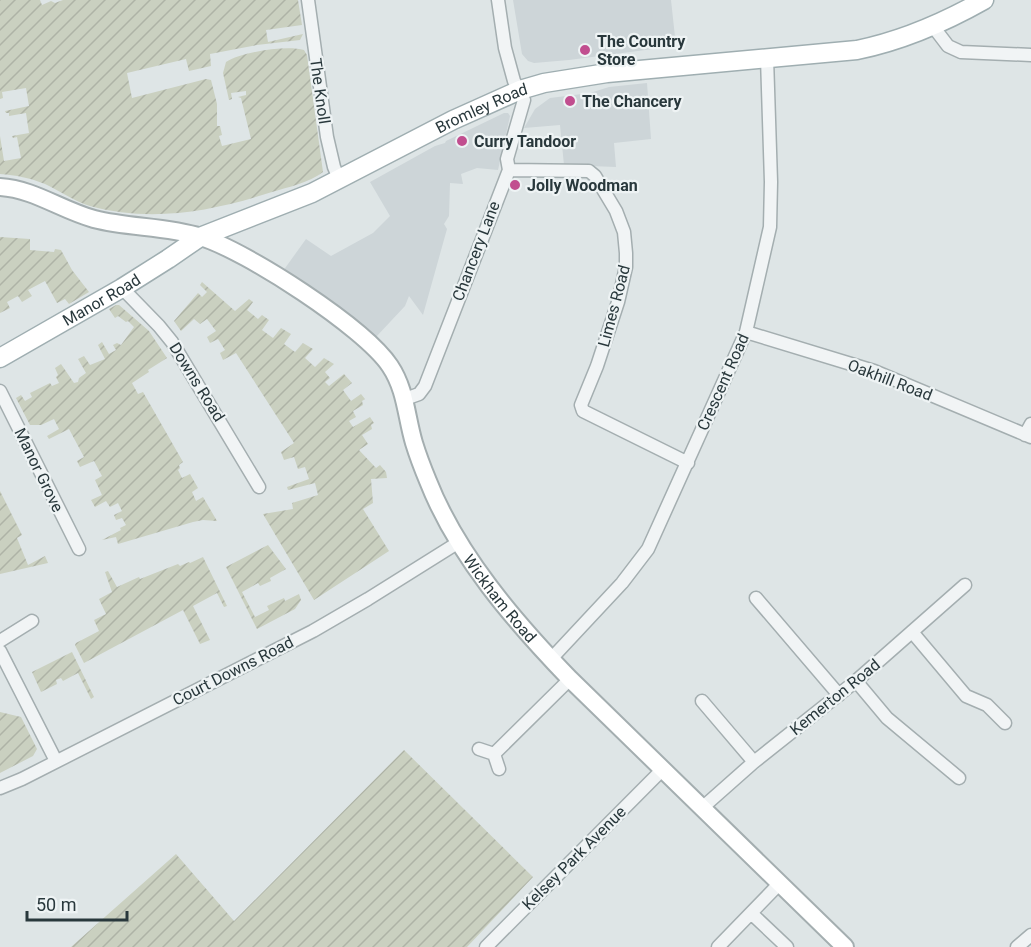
<svg xmlns="http://www.w3.org/2000/svg" width="1031" height="947" viewBox="0 0 1031 947" font-family="Roboto,sans-serif">
<style>
.built{fill:#cdd5d8}
.garden{fill:url(#garden-furrows)}
.lines{fill:none;stroke-linecap:round;stroke-linejoin:round}
.street-casing{stroke:#a4aeb0;stroke-width:15}
.secondary-casing{stroke:#a4aeb0;stroke-width:20}
.primary-casing{stroke:#9faeb1;stroke-width:21}
.street{stroke:#f1f4f5;stroke-width:12}
.secondary{stroke:#fff;stroke-width:16}
.primary{stroke:#fff;stroke-width:18}
.poi-dot{fill:#c14e8f;stroke:#eef3f4;stroke-width:2}
.labels{text-anchor:middle;dominant-baseline:central;stroke-width:4.5;stroke-linejoin:round;paint-order:stroke}
.poi-label{font-size:16px;font-weight:bold;fill:#29383c;stroke:#eef3f4;text-anchor:start}
.street-label{font-size:16px;fill:#29383c;stroke:#eef3f4}
</style>
<defs>
<pattern id="garden-furrows" width="10" height="10" patternUnits="userSpaceOnUse" patternTransform="scale(1.5)"><rect width="10" height="10" fill="#cad0c0"/><path d="M-1 1l2-2M0 10L10 0M9 11l2-2" fill="none" stroke="#aeb3a6"/></pattern>
</defs>
<rect width="100%" height="100%" fill="#dee5e6"/>
<path class="built" d="M513,0h158l5,46 -107,14 -35,3 -6,-2 -6,-7z
M647,83l4,56 -37,4 2,24 -52,-2 -4,-40 -36,3 11,-19 15,-11 40,-5 19,-6z
M504,113h4l2,3 -12,54 -21,-2 -16,6 2,10 -13,-1 -1,33 -5,8 3,5 -24,86 -14,-19 -4,10 -29,31 -18,-15 -75,-51 23,-32 25,17 42,-23 17,-17 -20,-34 65,-36 10,-3 1,-2z"/>
<path class="garden" d="M0,0h40l2,5 9,-4 4,2 8,-3h235l4,25 -36,5 2,12 35,-8 -3,6 -43,5 -47,9 1,12 -22,5 -3,-12 -59,14 5,25 74,-19 5,1 6,24v22h3l2,9 -3,1 3,10 29,-7 -10,-41 -3,-1 8,-2v-4l-15,2 1,6 -3,1 -6,-27 3,-11c15,-10 60,-17 78,-12l3,5 16,117c-14,11 -35,15 -51,20 -59,19 -120,31 -182,14 -16,-5 -30,-15 -45,-22 -15,-6 -29,-9 -45,-10v-38l4,25 17,-3 -4,-21 -4,1 -1,-2 17,-3 -3,-20 -17,3v-3h-3l-1,-2 24,-5 -3,-18 -24,4 1,6 -3,1z
M0,237l30,2v11l24,2 1,-3 6,1 11,20 17,22 -20,12 -4,-5 -8,4 -12,-22 -17,9 4,6 -10,6 -4,-6 -11,6 3,6 -10,5z
M202,282l33,29 14,-12 4,3 -6,8 11,9 4,-4 7,5 -7,10 11,8 8,-10 10,6 -7,10 11,8 8,-9 10,6 -8,9 10,9 9,-9 10,6 -9,8 5,6 -5,4 4,4 15,-12 8,9 -9,7 8,11 10,-7 4,5 -3,2 1,4 -10,6 3,6 -7,4 4,6 17,-10 4,6 -3,2 1,4 -10,6 6,9 -9,6 17,18 4,-3 6,7 1,6 -16,1 2,24 -10,6 26,42 -75,49 -51,-86 30,-5 -1,-6 26,-8 -3,-12 -27,7 -1,-3 22,-8 -4,-12 -7,2 -4,-12 -10,3 -3,-8 13,-9 -58,-90 -13,7 -3,-7 5,-3 -7,-11 -8,4 -3,-6 9,-6 -9,-12 -7,5 -6,-5 -13,12 -7,-10 24,-28 4,4 5,-5 -7,-7z
M116,305h3l30,26 18,27 -19,12 1,2 -17,11 6,11 5,-2 40,70 -4,3 1,3 -2,2 4,8 8,-4 8,14 -6,4 4,9 7,-4 14,24 -14,-1 -10,2 -75,22 -2,-7 -14,3 19,-10 -1,-2 6,-3 -4,-7 -6,2 -2,-5 8,-4 -4,-8 -8,4 -4,-6 -11,6 -4,-7 11,-5 -7,-15 7,-4 -8,-15 -14,6 -3,-6 7,-4 -15,-28 -20,10 -2,-3 12,-7 -5,-10 -13,6h-11l-14,-27 5,-3 4,6 7,-4 -2,-4 20,-10 2,3 7,-3 -3,-6 2,-2 -3,-7 6,-4 13,19 4,-1 1,-4 7,-5 -8,-14 6,-3 6,9 15,-6 -7,-14 4,-3 7,12 7,-4 -3,-5 4,-2 4,2 13,-18 -6,-6 -2,1 -8,-6 -3,2 -6,-9z
M0,491l22,44 -5,3 11,27 17,-9 3,7 -48,11z
M268,545l18,24 -16,9 1,3 -11,5 -2,-3 -16,9 13,25 14,-7 -2,-4 17,-8 1,3 14,-7 2,6 -6,9 -38,20 -31,-62z
M203,557l24,49 -3,1 -7,-14 -24,13 17,34 -10,4 -17,-34 -99,53 -9,-18 1,-2 23,-12 -5,-11 12,-6 -7,-15 13,-7 -7,-20 3,-1 9,16 22,-10 1,2 38,-15 2,2 9,-4 1,1z
M72,652l22,45 -3,2 -13,-26 -15,8 -2,-3 -5,2 1,4 -16,8 -9,-20z
M0,712l21,5 16,32 -4,7 -33,17z
M404,750l129,127 -66,70h-396l105,-93 58,67z"/>
<g class="lines">
<defs>
<path id="street" d="M308,0l19,137 7,30 6,14
M932,25l16,21 13,6 70,3
M509,170l80,1 6,5 21,35 8,21 2,21v14l-8,35 -21,64 -16,39 2,6 105,52
M122,288l37,38 13,16 87,145
M746,332l128,39 157,66
M0,391l79,158
M405,399l14,-5 6,-8 84,-216 -2,-11 17,-59 -10,-19 -9,-33 -7,-48
M1025,435l6,-11
M756,598l83,97
M913,633l53,63 21,9 18,18
M0,641l32,-20
M0,651l56,110
M551,659l71,-76 26,-34 98,-217 24,-105 1,-45 -4,-124
M856,681l31,37 72,60
M702,701l52,61
M479,749l15,5 5,15
M494,754l76,-75
M0,788l22,-9 291,-148 55,-32 91,-57
M702,808l52,-46 102,-81 109,-96
M751,913l36,34
M486,947l177,-178
M718,947l62,-64
M1017,947l14,-12"/>
<g id="secondary">
<path id="s1" d="M0,187c34,2 61,23 94,32 35,9 72,7 107,18 45,14 163,90 189,129 16,24 16,50 24,77 4,13 9,26 14,38 29,74 87,141 142,198l275,268"/>
</g>
<g id="primary">
<path id="s2" d="M0,358l122,-70 46,-29 32,-22 112,-44 141,-73 67,-30 24,-7 63,-10 250,-23c44,-9 88,-28 127,-50"/>
</g>
</defs>
<use href="#street" class="street-casing"/>
<use href="#secondary" class="secondary-casing"/>
<use href="#primary" class="primary-casing"/>
<use href="#street" class="street"/>
<use href="#secondary" class="secondary"/>
<use href="#primary" class="primary"/>
</g>
<g class="poi-dot">
<circle cx="585" cy="50" r="6"/>
<circle cx="570" cy="101" r="6"/>
<circle cx="462" cy="141" r="6"/>
<circle cx="515" cy="185" r="6"/>
</g>
<g class="labels">
<g class="poi-label">
<text x="597" y="41">The Country<tspan x="597" dy="18">Store</tspan></text>
<text x="582" y="101">The Chancery</text>
<text x="474" y="141">Curry Tandoor</text>
<text x="527" y="185">Jolly Woodman</text>
</g>
<g class="street-label">
<text transform="translate(320 91) rotate(82)">The Knoll</text>
<text stroke="none"><textPath href="#s2" startOffset="544">Bromley Road</textPath></text>
<text transform="translate(476 251) rotate(-69)">Chancery Lane</text>
<text stroke="none"><textPath href="#s2" startOffset="117">Manor Road</textPath></text>
<text transform="translate(614 306) rotate(-75)">Limes Road</text>
<text transform="translate(890 380) rotate(21)">Oakhill Road</text>
<text transform="translate(197 382) rotate(58)">Downs Road</text>
<text transform="translate(723 382) rotate(-66)">Crescent Road</text>
<text transform="translate(39 470) rotate(64)">Manor Grove</text>
<text stroke="none"><textPath href="#s1" startOffset="699">Wickham Road</textPath></text>
<text transform="translate(233 671) rotate(-27)">Court Downs Road</text>
<text transform="translate(835 697) rotate(-39)">Kemerton Road</text>
<text transform="translate(574 858) rotate(-45)">Kelsey Park Avenue</text>
</g>
</g>
<path d="M27 911v9h100v-9" fill="none" stroke="#29383c" stroke-width="3"/>
<text x="36" y="911" font-size="18" fill="#29383c" stroke="#eef3f4" stroke-width="4.5" paint-order="stroke">50 m</text>
</svg>
